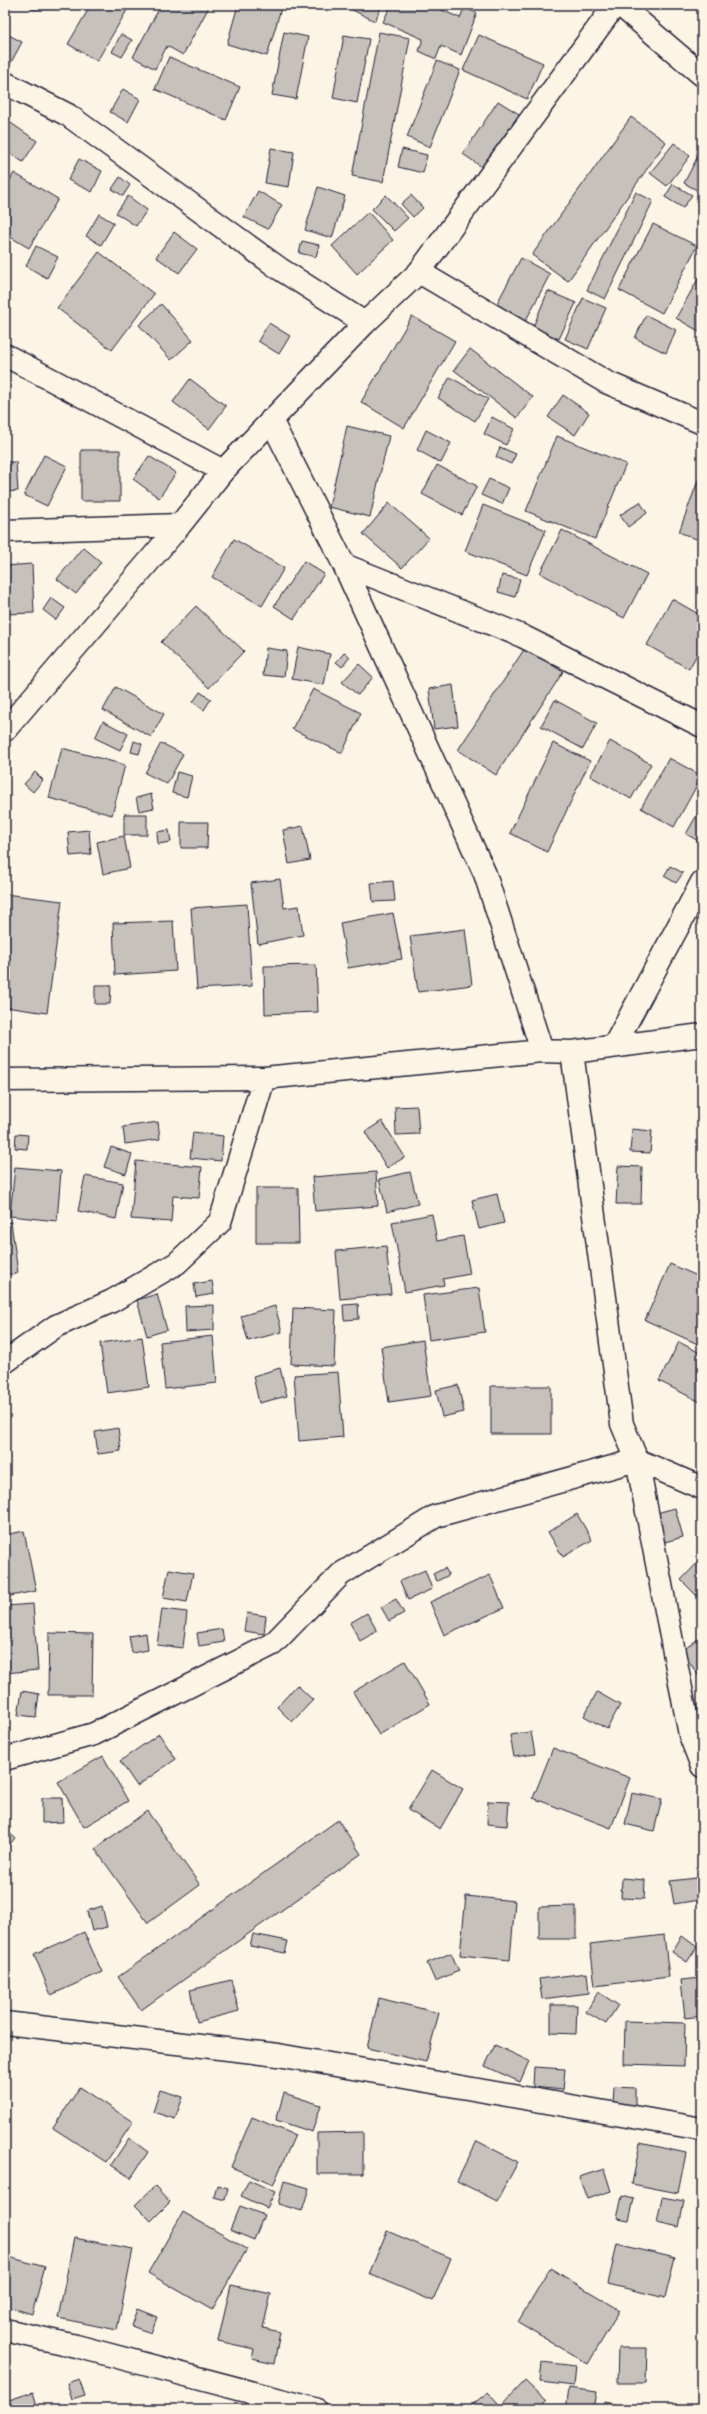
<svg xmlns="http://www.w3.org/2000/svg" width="707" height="2414" viewBox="0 0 707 2414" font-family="'Balsamiq Sans',sans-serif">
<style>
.building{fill:#c6c1bb;stroke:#22223b}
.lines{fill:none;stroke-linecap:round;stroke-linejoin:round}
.minor-casing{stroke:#22223b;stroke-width:25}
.minor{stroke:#fcf5e5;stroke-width:22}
</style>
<rect width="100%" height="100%" fill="#fcf5e5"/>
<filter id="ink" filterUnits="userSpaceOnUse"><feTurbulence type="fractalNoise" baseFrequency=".025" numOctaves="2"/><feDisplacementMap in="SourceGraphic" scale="8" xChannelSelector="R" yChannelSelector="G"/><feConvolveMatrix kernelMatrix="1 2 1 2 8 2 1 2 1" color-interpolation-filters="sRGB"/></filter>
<g filter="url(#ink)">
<path class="building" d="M32,5h24v4h-24z
M91,5h39l-33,56 -29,-17z
M161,5h49l-27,50 -16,-9 -12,23 -22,-12z
M238,5h44l-15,51 -40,-12z
M342,5h40l-7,16z
M391,5h39l30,13 4,-10 13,5 -16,42 -20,-9 -5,13 -17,-8 4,-12 -40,-17z
M284,32l24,5 -12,62 -24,-4z
M379,32l31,6 -27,144 -31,-6z
M5,33l17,9 -14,26 -3,-2z
M121,34l11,6 -10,17 -10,-5z
M344,35l25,4 -12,64 -24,-5z
M479,35l64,28 -16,36 -64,-29z
M169,57l71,30 -14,33 -71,-31z
M437,61l23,9 -30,77 -23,-10z
M123,89l17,10 -12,23 -18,-10z
M498,101l21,13 -36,54 -20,-14z
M631,117l35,25 -98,139 -36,-26z
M5,119l32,22 -14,21 -18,-12z
M674,143l16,13 -23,30 -17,-13z
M271,148l23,4 -5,35 -24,-4z
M402,149l25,6 -4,18 -25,-6z
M697,158l5,3v32l-18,-10z
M79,159l23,12 -10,21 -24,-12z
M14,173l44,26 -29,49 -24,-14v-45z
M120,177l10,8 -7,11 -11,-7z
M673,184l19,11 -9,13 -18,-11z
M318,187l27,9 -13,42 -27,-8z
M258,191l24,14 -14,24 -24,-12z
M636,192l17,9 -48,98 -18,-9z
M386,195l22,23 -14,13 -22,-22z
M411,195l12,13 -10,9 -12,-13z
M128,196l19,14 -11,16 -20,-13z
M368,212l25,28 -36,34 -25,-28z
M99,214l15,9 -13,22 -15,-9z
M653,224l44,22 -35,67 -43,-23z
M174,232l23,17 -18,24 -23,-16z
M302,241l17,4 -3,12 -17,-4z
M36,246l22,11 -11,21 -21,-12z
M99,252l55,42 -42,56 -55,-42z
M521,258l29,16 -25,48 -30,-15z
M702,272v61l-26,-15z
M548,291l28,12 -17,36 -26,-12z
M583,298l23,10 -18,41 -23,-10z
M161,304l32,36 -22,20 -32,-35z
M646,315l30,15 -10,23 -31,-15z
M412,316l43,25 -51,87 -43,-26z
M269,323l21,13 -11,18 -21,-13z
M470,349l63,48 -16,21 -63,-48z
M450,377l38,22 -13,22 -37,-23z
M190,379l36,27 -17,23 -36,-27z
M563,395l26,18 -14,22 -27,-18z
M492,417l22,12 -8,16 -22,-11z
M347,426l42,10 -19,81 -41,-10z
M426,430l25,13 -10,20 -24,-13z
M557,436l69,28 -31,75 -69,-28z
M500,447l16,7 -5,10 -15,-7z
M81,450h39v51h-39z
M44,455l23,11 -20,40 -23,-11z
M149,456l27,17 -17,25 -26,-19z
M5,462h11l2,29 -13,1z
M437,465l40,21 -15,29 -40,-21z
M699,478l3,1 -1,62 -22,-9z
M489,479l20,9 -7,16 -21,-9z
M640,502l7,11 -19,14 -8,-12z
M389,503l40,35 -27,30 -39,-34z
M483,505l63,25 -19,45 -62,-24z
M562,530l85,44 -23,44 -84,-45z
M234,539l50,29 -22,38 -50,-29z
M83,547l18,15 -25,32 -19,-15z
M304,561l20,13 -30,45 -20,-13z
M32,564l2,49 -29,1v-48z
M502,575l18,4 -5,18 -17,-5z
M51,598l14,10 -9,12 -13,-10z
M672,599l30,17v29l-13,24 -42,-24z
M196,606l48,45 -35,37 -48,-46z
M298,647l32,7 -6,31 -32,-6z
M266,648l21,3 -3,26 -21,-2z
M525,648l38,24 -67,103 -38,-25z
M345,652l5,5 -8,10 -6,-5z
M359,664l14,13 -15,18 -16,-13z
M453,685l5,41 -24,3 -5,-40z
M116,687l48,27 -13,23 -48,-27z
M313,689l48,24 -19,40 -50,-24z
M200,692l11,7 -7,11 -11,-8z
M555,700l42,23 -14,26 -42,-23z
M103,721l25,13 -8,16 -25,-12z
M134,741l8,3 -3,10 -8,-2z
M610,741l41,23 -20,35 -41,-23z
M161,743l22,11 -16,30 -22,-11z
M553,743l37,18 -43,91 -37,-19z
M62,748l63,17 -13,50 -63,-17z
M669,758l33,18 -28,51 -33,-19z
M35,772l8,8 -10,12 -9,-8z
M177,772l15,4 -5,21 -15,-4z
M151,794l3,14 -15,3 -3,-13z
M698,813l4,3v27l-16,-9z
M124,814h23v21h-23z
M181,822h27l-1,26h-26z
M303,826l7,34 -21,4 -6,-34z
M89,830l2,24 -21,2 -2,-24z
M169,830l2,12 -13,2 -1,-12z
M124,836l6,32 -27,6 -6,-32z
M670,866l13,7 -7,10 -12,-7z
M280,879l4,29 15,-2 4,29 -45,9 -7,-61z
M393,881l2,20 -22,1 -2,-19z
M5,894l57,7 -15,112 -42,-6z
M247,904l5,82 -55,3 -6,-81z
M393,913l9,46 -54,9 -8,-45z
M173,921l3,50 -61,4 -2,-52z
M465,929l7,56 -54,7 -8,-56z
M316,965l2,47 -53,2 -1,-48z
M95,985h16l-1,19h-15z
M417,1106l2,28 -23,1 -1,-28z
M382,1121l23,36 -18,11 -22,-36z
M158,1122l2,17 -35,5 -2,-17z
M632,1129l20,2 -2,22 -20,-1z
M193,1132l30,4 -2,25 -31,-3z
M16,1134l12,1 -1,14 -12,-1z
M111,1147l21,7 -6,20 -22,-7z
M136,1161l66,6 -3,31 -26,-2 -2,26 -40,-3z
M618,1166l24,1 -1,37h-25z
M15,1167l46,4 -4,50 -47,-5z
M376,1172l2,34 -63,5 -3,-34z
M410,1172l8,32 -31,8 -8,-33z
M85,1176l38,7 -7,36 -38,-8z
M256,1188h42l1,55h-43z
M497,1194l7,29 -25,6 -7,-29z
M432,1214l5,27 26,-5 7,38 -27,5 1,6 -39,7 -13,-70z
M11,1222l7,51 -13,2v-52z
M386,1246l5,48 -51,5 -4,-48z
M670,1264l32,14v68l-57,-26z
M212,1281l2,13 -18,3 -2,-13z
M479,1288l6,44 -56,8 -6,-45z
M157,1294l10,36 -20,6 -10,-36z
M358,1304l1,15 -15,1 -1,-15z
M214,1305v25l-28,2 -1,-26z
M275,1306l7,26 -34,9 -7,-25z
M293,1308l43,2 -2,56 -43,-2z
M213,1336l4,47 -52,6 -5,-47z
M142,1337l7,50 -42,6 -7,-50z
M423,1340l8,56 -42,6 -8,-55z
M679,1342l23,12v49l-43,-22z
M280,1368l7,28 -28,7 -6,-27z
M338,1372l5,65 -44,4 -5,-66z
M458,1385l6,27 -22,5 -6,-27z
M491,1386h60v48h-60z
M118,1428l3,23 -23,3 -3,-22z
M675,1508l8,29 -22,6 -8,-29z
M577,1514l15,26 -29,17 -15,-25z
M24,1531l12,60 -31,6v-62z
M702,1558v43l-21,-21z
M445,1568l4,7 -12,6 -4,-7z
M169,1569l24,4 -6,29 -24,-4z
M425,1570l7,19 -24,11 -8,-19z
M490,1575l14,33 -60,27 -14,-33z
M396,1599l8,14 -15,8 -8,-14z
M33,1604l5,66 -33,3v-67z
M162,1609l25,3 -4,36 -26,-3z
M247,1613l19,3 -2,18 -20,-3z
M367,1613l10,18 -17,10 -10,-18z
M222,1629l2,13 -25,4 -2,-13z
M49,1633l44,1 -1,61h-44z
M146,1633l2,17 -16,3 -3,-17z
M702,1636v45l-20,-30z
M405,1661l25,43 -51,31 -26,-43z
M297,1685l16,15 -21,22 -15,-15z
M22,1691l17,3 -3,23 -18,-2z
M597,1692l23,13 -13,24 -23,-13z
M531,1732l4,22 -21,3 -4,-22z
M159,1734l17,25 -39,27 -17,-25z
M553,1748l77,30 -19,50 -78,-30z
M103,1756l25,45 -44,26 -26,-45z
M432,1770l31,19 -23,40 -32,-19z
M632,1793l30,6 -8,32 -29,-7z
M42,1798h20l1,24 -21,1z
M488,1801l21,1 -2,24 -20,-2z
M147,1811l53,74 -52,38 -53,-74z
M338,1820l23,34 -220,156 -23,-33z
M5,1829l10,9 -10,12z
M622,1878l23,2 -1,19 -23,-1z
M696,1878l3,22 -25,4 -4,-23z
M466,1896l49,5 -5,59 -50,-5z
M102,1906l5,21 -15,4 -5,-20z
M576,1906v33h-37v-32z
M84,1932l18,40 -51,23 -17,-41z
M253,1934l35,7 -3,12 -35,-7z
M664,1935l5,42 -74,9 -5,-42z
M682,1936l15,11 -10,15 -15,-10z
M451,1953l8,18 -24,10 -8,-18z
M587,1973l2,20 -47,6 -3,-20z
M702,1978v38l-17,2 -4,-38z
M231,1980l8,31 -42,11 -7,-32z
M598,1992l20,13 -12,19 -20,-12z
M379,1998l60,15 -13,49 -59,-14z
M551,2005h26l-1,29 -25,-1z
M625,2021l60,2 -1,43 -60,-2z
M495,2045l34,16 -9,21 -35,-16z
M534,2067l31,2 -2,21 -30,-3z
M80,2087l53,35 -27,40 -53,-34z
M614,2087l21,1v19l-22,-2z
M160,2090l23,7 -8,22 -22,-7z
M284,2093l37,12 -9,27 -36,-12z
M252,2117l43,18 -22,50 -42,-18z
M363,2132v42h-46v-41z
M129,2138l19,14 -17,26 -20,-13z
M477,2141l41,21 -21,39 -40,-20z
M640,2143l46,10 -8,40 -46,-9z
M604,2169l7,22 -24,8 -8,-22z
M249,2180l26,12 -8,16 -26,-12z
M284,2181l25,7 -7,23 -24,-7z
M217,2185l11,3 -3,12 -11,-3z
M155,2186l15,16 -19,19 -16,-16z
M622,2196l12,3 -5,22 -12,-2z
M662,2197l22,4 -5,26 -22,-5z
M240,2206l24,9 -10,25 -24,-10z
M183,2212l64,37 -35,61 -64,-37z
M387,2231l64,27 -18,43 -64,-27z
M74,2238l59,11 -16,81 -59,-12z
M617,2244l58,14 -10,40 -57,-14z
M5,2256l40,11 -13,47 -27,-8z
M550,2268l70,42 -32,54 -70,-42z
M231,2285l40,9 -8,34 17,4 -6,32 -22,-5 2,-10 -36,-8z
M137,2309l20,8 -6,16 -20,-7z
M618,2348h29l-1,35h-29z
M542,2362l34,4 -2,20 -34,-4z
M79,2379l6,16 -13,4 -5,-16z
M525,2381l21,20 -8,8h-28l-6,-6z
M569,2388l28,4 -3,17h-28z
M33,2392l5,17h-29l-3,-8z
M488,2392l10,11 -7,6h-24z
M605,2402l36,7h-37z"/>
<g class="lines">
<defs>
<path id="minor" d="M620,5l82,70
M5,83l63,32 212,154 85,54
M419,272l187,110 96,41
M5,355l218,116
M271,420l73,145 141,309 57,177
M5,531l175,-6
M344,565l178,71 180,90
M5,730l175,-205 43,-54 142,-148 54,-51 196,-267
M614,1046l88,-164
M572,1052l50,372 15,36 53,275 12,31
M5,1080l259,-2 278,-27 30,1 130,-17
M5,1362l51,-36 56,-25 65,-38 43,-41 44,-144
M5,1759l89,-25 179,-90 68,-70 95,-58 201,-56 65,28
M5,2023l273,32 424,74
M5,2330l71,16 239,63"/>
</defs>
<use href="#minor" class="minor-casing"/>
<use href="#minor" class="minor"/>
</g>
</g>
<rect width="707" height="2414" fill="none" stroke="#fcf5e5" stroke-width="20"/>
<rect x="10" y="10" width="687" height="2394" fill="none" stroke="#22223b" stroke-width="1.5" filter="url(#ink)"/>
</svg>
